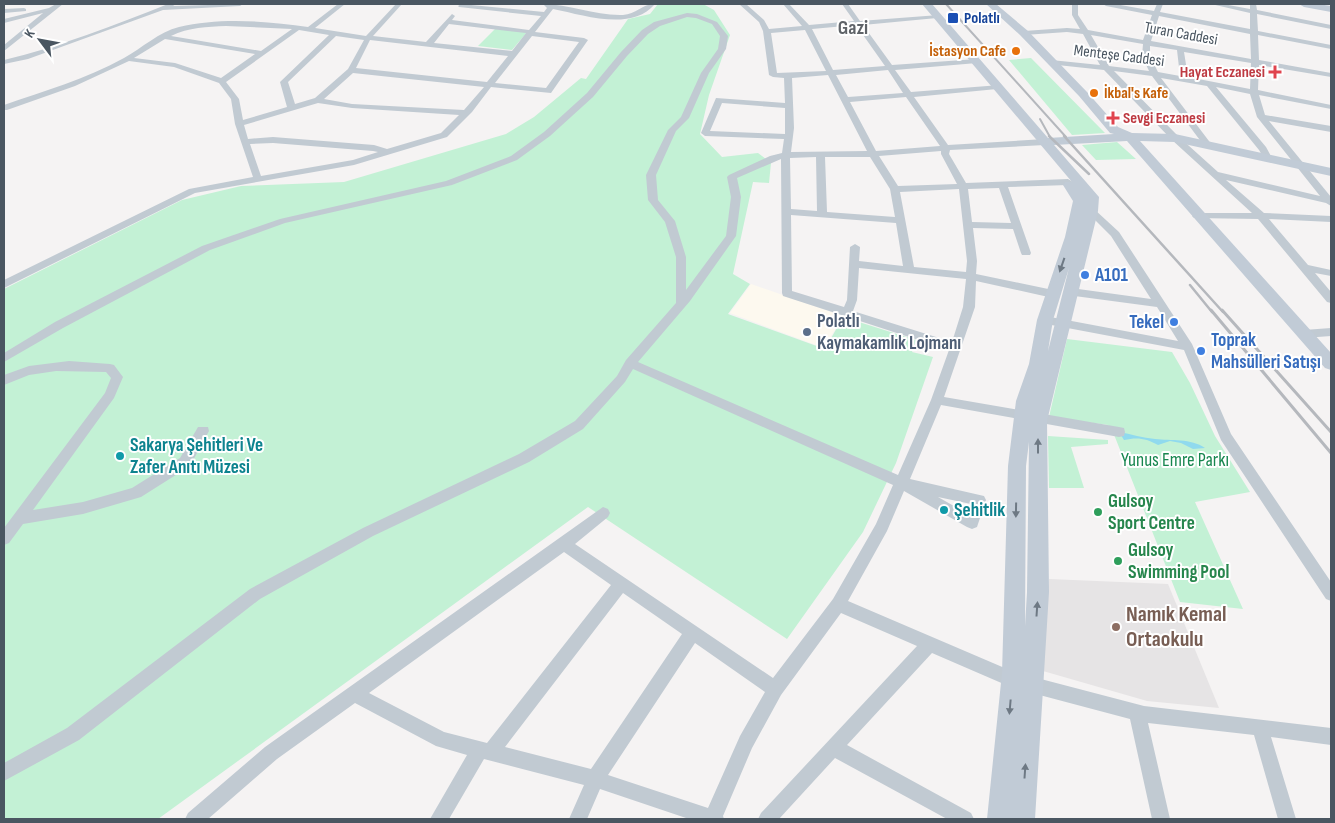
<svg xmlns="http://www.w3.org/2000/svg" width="1335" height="823" viewBox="0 0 1335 823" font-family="'Sofia Sans Condensed',sans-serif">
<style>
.commercial{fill:#fdf9ef}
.education{fill:#e6e4e5}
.green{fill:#c3f1d5}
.water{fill:#90daee}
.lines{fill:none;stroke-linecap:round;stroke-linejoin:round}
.street{fill:#c1cad2;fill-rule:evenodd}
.secondary{fill:#c1cbd6;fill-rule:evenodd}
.rail-far2{stroke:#b5b8bd;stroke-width:2}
.rail-far1{stroke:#b5b8bd;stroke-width:2.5}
.rail{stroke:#b5b8bd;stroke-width:3}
.oneway{fill:#6e7984}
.transit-dot{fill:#1a4fb4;stroke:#fff;stroke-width:2}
.food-dot{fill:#e8710a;stroke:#fff;stroke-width:2}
.health-dot{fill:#e0444e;stroke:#fff;stroke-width:2}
.shop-dot{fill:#3f7fe0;stroke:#fff;stroke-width:2}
.service-dot{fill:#5c6f8a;stroke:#fff;stroke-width:2}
.culture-dot{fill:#0f9aa8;stroke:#fff;stroke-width:2}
.leisure-dot{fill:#2e9e5b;stroke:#fff;stroke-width:2}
.education-dot{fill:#8d6e63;stroke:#fff;stroke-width:2}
.labels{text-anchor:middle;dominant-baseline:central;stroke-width:4;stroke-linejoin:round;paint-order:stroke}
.far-transit-label{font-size:16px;font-weight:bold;fill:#164399;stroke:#fff;text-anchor:start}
.far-street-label{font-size:16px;fill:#4a5661;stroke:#fff}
.far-food-label{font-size:16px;font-weight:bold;fill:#c56008;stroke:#fff;text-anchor:end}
.far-health-label{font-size:16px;font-weight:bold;fill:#be3a42;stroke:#fff;text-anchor:end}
.shop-label{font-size:19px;font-weight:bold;fill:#366cbe;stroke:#fff;text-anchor:start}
.service-label{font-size:19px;font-weight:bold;fill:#4e5e75;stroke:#fff;text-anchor:start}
.culture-label{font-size:19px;font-weight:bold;fill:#0d838f;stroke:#fff;text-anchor:start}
.park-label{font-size:19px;fill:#17864f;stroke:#fff}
.leisure-label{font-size:19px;font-weight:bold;fill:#27864d;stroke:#fff;text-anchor:start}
.far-district-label{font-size:20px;font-weight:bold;fill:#5f6368;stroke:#fff}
.near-education-label{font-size:22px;font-weight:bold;fill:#785e54;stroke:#fff;text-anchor:start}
</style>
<rect width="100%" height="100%" fill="#f5f3f3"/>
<path class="commercial" d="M751,284l92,32 -19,32 -94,-35z"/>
<path class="education" d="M1049,579l119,5 51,124 -72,-7 -104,-30z"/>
<path class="green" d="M658,4h45l11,6 16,25 -21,60 -9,39 22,23 36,-4 13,10 -2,20 -16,-1 -20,92 17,10 -22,30 97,35 18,-32 73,23 -4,12 21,5 -37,106 -33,69 -76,107 -199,-132 -430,312h-154v-530l178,-89 59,-14 103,-4 162,-48 28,-17 47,-39 5,1 42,-60 22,-5z
M495,29l33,2 -16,19 -34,-4z
M1031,58l74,75 -33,2 -63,-75z
M1117,142l19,17 -40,1 -14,-15z
M1067,339l105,13 18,31 25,53 35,56 -55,10 48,107 -63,-7 -67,-170 -5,-7 -59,-8z
M1048,436l60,4v4l-37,3 13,41h-35z"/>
<path class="water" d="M1119,432c12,2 24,6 36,7 16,2 36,-1 50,9l-12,1 -12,-6 -11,-2 -12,4c-12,-7 -21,-8 -34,-5z"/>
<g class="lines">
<path class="street" d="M56,4h7l-59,47v-6l39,-32 -39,10v-4l45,-11z
M168,4h8l-3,2 70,-2 -3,2 -77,4 -135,49 -24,5v-4c55,-13 111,-35 164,-56z
M338,4h7l-30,24 51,8 30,-32h6l-29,32 53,6 26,-28 3,2 -3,4 77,10 12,-14 -82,-9 -1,-1 3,-2 83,8 3,-4 -4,-4c26,0 53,12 80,11 13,-1 21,-12 32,-11 -24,28 -71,11 -102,5l-18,23 49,6 4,2 -37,53 -60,-6 -19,25 -25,25 -93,28 -159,28 -191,95v-8l185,-91 64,-12 -18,-53 -4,-25 -12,-16 -45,-16 -45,-6 -54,25 -68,24h-3v-5c40,-14 82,-26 120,-47 18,-10 35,-26 55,-31 41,-10 88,-6 129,0zM449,24l77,9 -14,18 -78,-8zM226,26l66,3 -31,22 -90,-15c18,-9 36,-9 55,-10zM299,30l30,5 -49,47 7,25 -44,13 -4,-21 -13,-17zM336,36l28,4 -16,29 -33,29 -20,6 -7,-22zM532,36l47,6 -33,46 -51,-5zM165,39l90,15 -34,24 -46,-15 -41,-5zM370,40l138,16 -21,26 -131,-14zM353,73l131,14 -20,23 -112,-6 -28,-5zM318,103l34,5 107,7 -18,18 -54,16 -13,-4 -101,-8 -25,2 -4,-14zM273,143l100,8 5,1 -25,8 -92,16 -11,-32z
M739,4h7l18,16 5,9 33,-3 -19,-22h6l20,21 45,-4 -12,-17h6l12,17 79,-6 1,1 -3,2 -74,7 29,40 85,-6 4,2 -4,2 -82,7 16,22 89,-7v4h-3l-83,8 34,48 97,-6 4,3 -4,3 -95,5 -1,4 17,29 102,-4 5,3 -5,3 -60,2 23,66 -1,2h-8l-1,-2 -8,-24 -40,-1 4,33 -1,13 77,16 5,4 -5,4 -77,-17 -1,26 -31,90 175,30 5,1 1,4 -1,4 -5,1 -178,-32 -31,74 74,17 2,4 -9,27 -5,2 -5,-2 -63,-36 -17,40 -39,70 166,71 130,34 187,22v17l-60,-8 25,82h-18l-24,-84 -106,-12 22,96h-18l-22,-100 -117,-31 -81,-35 -85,92 124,68 3,6h-27l-112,-61 -56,61h-21l3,-6 156,-167 -76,-33 -60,82 -29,53 -29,68 1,3h-35l-89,-30 -13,30h-18l15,-34 -100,-26 -35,60h-19l37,-64 -31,-9 -81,-43 -78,56 -69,60h-23l3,-6 77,-66 338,-240 5,2 2,4 -2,4 -33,27 198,134 60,-79 43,-75 17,-39 -260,-116 -8,13 -42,47 -54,33 -156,74 -113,63 -181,141 -75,41v-18l63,-35 183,-139 113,-61 156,-74 56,-33 42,-45 9,-16 50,-57v-46l-11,-35 -17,-22 -2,-25 22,-45 13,-13 20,-44 17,-24 2,-13 -8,-12 -16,-6 -9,-1 -27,9 -12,8 -21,22 -34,41 -43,39 -33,24 -65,25 -167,38 -75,27 -147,78 -59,34v-9l51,-31 147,-76 78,-27 166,-38 65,-25 33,-24 43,-39 34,-41 21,-22 12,-8 33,-9 10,1 20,8 11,14 -2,13 -17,24 -20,45 -13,13 -20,44 2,25 17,21 11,36v33l40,-54 5,-39 -4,-20 2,-2 41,-19 12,-3 2,-14 -79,-3 -4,-3 15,-35 69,5 -1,-25 -11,-1 -4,-2 -6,-44 -4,-9zM856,25l29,41 -52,4 -21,-41zM805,30l21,41 -49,2 -6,-40zM888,70l15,23 -55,4 -12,-22zM828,75l39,76 -76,1 3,-24 -2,-50zM906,97l34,49 -64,5 -26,-49zM722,103l63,5v26l-75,-3zM941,151v3l16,30 -59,2 -19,-30zM816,157l1,54 -26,-2 -1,-51zM825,157h45l20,32 5,28 -68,-5zM781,159l1,134 1,3 166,54 -18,50 -33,75 -260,-113 52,-61 46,-65 5,-39 -4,-19zM999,188l12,35 -39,-1 -4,-33zM959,189l8,72 -1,11 -52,-5 -14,-75zM791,215l105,8 7,43 -44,-5 1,-14 -5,-3 -5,3 -3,53 -3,7 -52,-16zM859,268l107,11 -3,28 -11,35 -99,-31 4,-11zM938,497l33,7 -3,10zM564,552l47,33 -124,158 -43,-11 -75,-39zM623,593l59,41 -91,135 -86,-22zM695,643l70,49 -25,44 -32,72 -100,-33z
M1072,4h6v11l10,15 55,10 9,-25 -46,-9 -3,-2h12l39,7 3,-7h6l-3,8 90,17v-16l-39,-9h12l27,5v-5h6l1,6 74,15v4l-74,-15 1,17 73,14v4l-73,-14 1,25 72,13v4l-72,-12 -1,25 73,15v4l-72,-14 6,20 66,11v6l-62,-11 62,76v9l-5,-3 -100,-23 38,33 67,3v6l-62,-3 39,46 23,5v6l-16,-3 16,19v11l-4,-1 -69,-83 -64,-1 -2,-2 5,-3h55l-80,-73 -68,-70 -56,-6v-4h3l49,5 -17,-31 -16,-2 -43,3 -4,-2 4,-2 43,-3 13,1 -8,-14zM1159,16l91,18 1,25 -100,-18zM1091,35l52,9 -1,12 7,15 -40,-5zM1150,46l27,4 3,26 -22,-4 -8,-16zM1184,52l67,11 -1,26 -62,-12zM1114,71l38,5 53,71 3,1 4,-3 -51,-67 46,8 52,64 6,10h6l1,-2 -6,-11 -50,-60 34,7 7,23 63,79 -102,-24 -40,-36z
M24,8l2,1v2l-22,2v-4z
M1091,208l3,1 25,23 73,112 39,90 100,148v19l-5,-2 -105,-159 -37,-90 -143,-27 -2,-3 6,-4 133,25 -21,-34 -90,-12 -1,-3 1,-3 4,-1 80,11 -40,-63 -25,-25z
M1331,328v8l-27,2 -6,-4 6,-4z
M69,361l41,3 4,1 9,12 -9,21 -81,112 50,-8 49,-14 48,-30 18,-31h10l1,4 -19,35 -49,31 -58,17 -60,10 -14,19 -5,2v-17l101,-135 6,-15 -5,-6 -50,-1 -27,4 -25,10v-10l25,-9z"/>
<path class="secondary" d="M922,4h10l116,134 66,-4 -4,-1 -31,-37 -59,-61 -34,-31h10l32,27 59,61 31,35 14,6 43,1 156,34v8l-156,-34 -35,-1 191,212v17l-6,-2 -198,-227 -73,4 45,52 -1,14 -51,210 2,171 -14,227h-48l15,-146 6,-207 8,-65 13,-37 8,-44 28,-83 8,-36 -10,-16 2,-3h7zM1069,268l-21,83 5,-31zM1029,442l-2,150 -2,34 1,-160z
M1299,4h19l13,2v6l-27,-5z"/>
<path class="rail-far2" d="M946,4l120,133
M1040,119l10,18"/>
<path class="rail-far1" d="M1049,136l40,38
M1064,136l159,176
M1190,285l22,27"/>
<path class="rail" d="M1211,310l120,143
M1222,310l109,122"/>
</g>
<defs><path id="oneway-solid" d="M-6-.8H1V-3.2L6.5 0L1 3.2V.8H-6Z" transform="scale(1.25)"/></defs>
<g class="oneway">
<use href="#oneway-solid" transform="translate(1062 265) rotate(109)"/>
<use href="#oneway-solid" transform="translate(1038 446) rotate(-90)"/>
<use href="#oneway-solid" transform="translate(1016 510) rotate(91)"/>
<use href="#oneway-solid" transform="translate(1037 609) rotate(-86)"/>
<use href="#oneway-solid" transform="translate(1010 707) rotate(95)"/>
<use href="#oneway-solid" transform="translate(1025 771) rotate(-86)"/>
</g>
<rect class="transit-dot" x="947" y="12" width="12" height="12" rx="2.5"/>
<g class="food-dot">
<circle cx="1016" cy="51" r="5"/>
<circle cx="1094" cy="93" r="5"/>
</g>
<g class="health-dot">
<path d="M1272.5 64.5h5v5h5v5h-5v5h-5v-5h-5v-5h5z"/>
<path d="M1110.5 110.5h5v5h5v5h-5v5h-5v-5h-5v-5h5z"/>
</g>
<g class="shop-dot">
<circle cx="1085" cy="275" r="5"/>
<circle cx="1174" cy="322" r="5"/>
<circle cx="1201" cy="351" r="5"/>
</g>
<circle class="service-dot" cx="807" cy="332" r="5"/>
<g class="culture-dot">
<circle cx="120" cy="456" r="5"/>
<circle cx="944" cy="510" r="5"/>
</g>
<g class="leisure-dot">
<circle cx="1098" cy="512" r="5"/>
<circle cx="1118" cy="561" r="5"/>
</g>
<circle class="education-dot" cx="1116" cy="627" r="5"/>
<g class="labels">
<g class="far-transit-label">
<text x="964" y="18">Polatlı</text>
</g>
<g class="far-street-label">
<text transform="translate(1181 34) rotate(10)">Turan Caddesi</text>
<text transform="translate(1119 56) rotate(7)">Menteşe Caddesi</text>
</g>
<g class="far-food-label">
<text x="1006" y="51">İstasyon Cafe</text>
<text x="1104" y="93" text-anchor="start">İkbal's Kafe</text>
</g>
<g class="far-health-label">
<text x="1265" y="72">Hayat Eczanesi</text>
<text x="1123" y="118" text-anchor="start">Sevgi Eczanesi</text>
</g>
<g class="shop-label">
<text x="1095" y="275">A101</text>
<text x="1164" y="322" text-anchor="end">Tekel</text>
<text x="1211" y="340">Toprak<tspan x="1211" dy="22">Mahsülleri Satışı</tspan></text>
</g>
<g class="service-label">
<text x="817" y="321">Polatlı<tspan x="817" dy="22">Kaymakamlık Lojmanı</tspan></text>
</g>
<g class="culture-label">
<text x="130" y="445">Sakarya Şehitleri Ve<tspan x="130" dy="22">Zafer Anıtı Müzesi</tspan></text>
<text x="954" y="510">Şehitlik</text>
</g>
<g class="park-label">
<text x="1175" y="460">Yunus Emre Parkı</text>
</g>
<g class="leisure-label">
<text x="1108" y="501">Gulsoy<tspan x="1108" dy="22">Sport Centre</tspan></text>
<text x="1128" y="550">Gulsoy<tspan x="1128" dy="22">Swimming Pool</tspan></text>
</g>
<g class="far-district-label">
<text x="853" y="28">Gazi</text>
</g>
<g class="near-education-label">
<text x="1126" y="614">Namık Kemal<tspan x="1126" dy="25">Ortaokulu</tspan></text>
</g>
</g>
<rect width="1335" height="823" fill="none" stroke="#4a5661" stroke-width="10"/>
<g transform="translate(40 40) rotate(302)" stroke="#ffffff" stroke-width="4" paint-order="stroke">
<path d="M0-4L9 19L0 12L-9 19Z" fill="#4a5661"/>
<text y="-8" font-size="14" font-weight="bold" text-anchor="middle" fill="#4a5661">K</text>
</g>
</svg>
